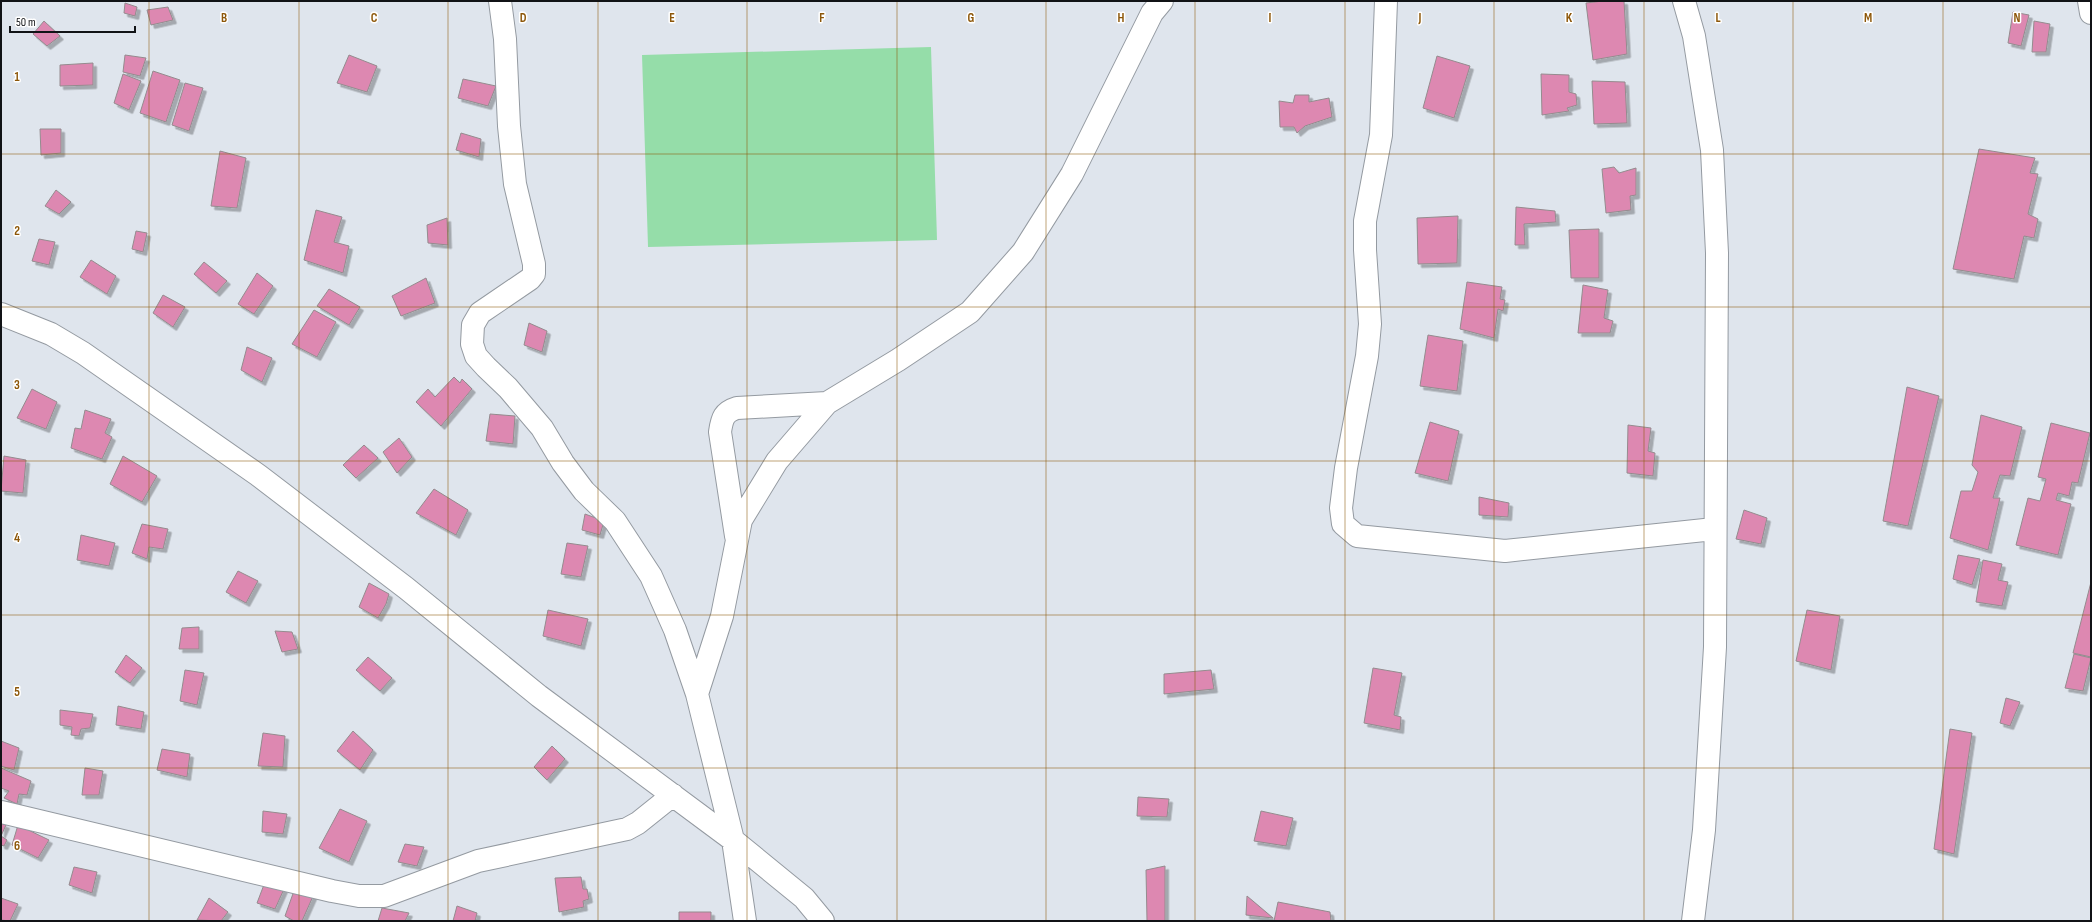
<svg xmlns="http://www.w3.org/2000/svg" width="2092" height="922" viewBox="0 0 2092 922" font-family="'Sofia Sans Condensed',sans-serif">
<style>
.green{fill:#95dda9}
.building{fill:#dd88b1;stroke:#948b8e;filter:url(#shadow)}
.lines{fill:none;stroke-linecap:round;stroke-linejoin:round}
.minor-casing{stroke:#949aa1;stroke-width:24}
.minor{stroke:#fff;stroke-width:22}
.grid{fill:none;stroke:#8d5709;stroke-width:1;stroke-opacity:0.55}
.grid-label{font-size:13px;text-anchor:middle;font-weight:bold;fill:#8d5709;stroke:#fff;stroke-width:3;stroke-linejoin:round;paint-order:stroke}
</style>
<defs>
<filter id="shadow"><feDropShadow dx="3.5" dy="3.5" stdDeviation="0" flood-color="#0004"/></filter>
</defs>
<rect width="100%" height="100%" fill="#dfe5ed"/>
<path class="green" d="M931,47l6,193 -289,7 -6,-192z"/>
<path class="building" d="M1603,1h21l3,53 -34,6 -7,-57z
M125,3l12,4 -2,9 -11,-3z
M168,7l5,13 -22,5 -4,-15z
M2013,12l16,3 -8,31 -13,-3z
M44,21l16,15 -13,10 -14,-12z
M2034,21l16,3 -4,28h-14z
M125,55l21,3 -6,18 -17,-4z
M349,55l28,11 -10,26 -30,-9z
M1437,56l33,10 -16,52 -31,-10z
M93,63v22l-33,1v-21z
M153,71l27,9 -14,42 -26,-9z
M123,74l18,7 -12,29 -15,-7z
M1541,74l28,1v17l7,2 1,11 -10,3 2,3 -27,4z
M463,79l33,7 -8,20 -30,-8z
M1592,81l33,1 2,41 -33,1z
M185,83l18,5 -14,43 -17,-6z
M1295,95h14v7l20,-4 3,19 -27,9 -8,7 -3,-6h-14l-1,-26 14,2z
M40,129h21v24l-20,2z
M461,133l20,6 -2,18 -23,-7z
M1979,149l56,9 -5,15 8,1 -10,40 10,5 -4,19 -10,-2 -10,43 -61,-10z
M220,151l26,7 -9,50 -26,-2z
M1614,167l5,6 17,-5v27l-6,1 1,14 -25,3 -4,-44z
M56,190l15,12 -12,12 -14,-8z
M1516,207l39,4 1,11 -32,2 1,21h-10z
M316,210l26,7 -8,25 15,4 -6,27 -39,-13z
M1458,216l-1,47 -39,1 -1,-46z
M447,218l1,27 -20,-2 -1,-18z
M1599,229v49h-28l-2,-48z
M136,231l11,2 -4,19 -11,-3z
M39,239l16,3 -6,23 -17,-4z
M91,260l25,16 -9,18 -27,-17z
M204,262l23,19 -11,12 -22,-19z
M257,273l16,13 -19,28 -16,-10z
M426,278l9,25 -34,13 -9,-20z
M1467,282l35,5 -2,12 5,1 -2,11 -5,-2 -4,29 -34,-9z
M1583,285l25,5 -4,28 9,3 -3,12h-32z
M329,289l31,18 -11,18 -32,-19z
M163,295l22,12 -12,20 -20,-14z
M314,310l22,12 -19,35 -25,-13z
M529,323l18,8 -5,21 -18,-7z
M1428,335l35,6 -6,50 -37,-5z
M247,347l25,11 -10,24 -21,-12z
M454,377l6,6 2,-4 10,10 -31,37 -25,-24 12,-13 7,8z
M1907,387l32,9 -31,130 -25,-5z
M32,389l25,13 -11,27 -29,-11z
M85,410l26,9 -6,14 7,4 -10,22 -31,-11 4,-20 6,1z
M490,414l25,2 -2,28 -27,-3z
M1981,415l41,12 -12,49 -10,-1 -7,23h7l-12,52 -38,-12 11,-47h11l6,-19 -6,-7z
M1430,422l29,9 -11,50 -33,-8z
M2051,423l39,10 -12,50 -6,-1 -3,14 -11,-3 -2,7 15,4 -13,51 -42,-10 12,-47 12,3 6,-22 -8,-2z
M1628,425l23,3 -3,23 7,2 -2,23 -26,-3z
M399,438l13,19 -15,16 -14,-21z
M364,445l14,13 -22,20 -13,-13z
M4,456l22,4 -3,33 -22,-2z
M123,456l34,20 -15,26 -32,-18z
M434,489l34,21 -12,25 -40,-22z
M1479,497l30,6 -1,14 -29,-2z
M1744,510l23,8 -6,26 -25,-5z
M585,514l19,7 -4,14 -18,-5z
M142,524l26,5 -5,20 -14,-2 -2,12 -15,-6z
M81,535l34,8 -6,23 -32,-6z
M567,543l21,3 -7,31 -20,-3z
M1958,555l22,4 -8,26 -19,-6z
M1983,560l19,4 -4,16 10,2 -6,24 -26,-4z
M238,571l20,10 -12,22 -20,-11z
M2091,582v75l-18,-4z
M369,583l20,11 -3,10 -8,14 -19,-11z
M548,610l40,9 -7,27 -38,-10z
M1807,610l33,6 -9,54 -35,-9z
M199,627v22h-20l3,-21z
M275,631l17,1 6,17 -16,3z
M2074,654l17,4 -8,33 -18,-3z
M126,655l16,13 -12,15 -15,-11z
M368,657l24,21 -12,13 -24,-21z
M1373,668l29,5 -8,42 7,2 -1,13 -36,-7z
M185,670l19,3 -7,32 -17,-4z
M1211,670l3,19 -50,5v-20z
M2006,698l14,4 -10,24 -10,-3z
M118,706l26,6 -3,17 -25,-4z
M60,710l33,4 -3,14 -9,1 -2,7 -8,-1 1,-8 -12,-2z
M1950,729l22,4 -18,121 -20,-5z
M353,731l20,19 -13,20 -23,-19z
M263,733l22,3 -2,31 -25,-1z
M1,741l18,7 -5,22 -13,-4z
M552,746l13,13 -18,21 -13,-13z
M162,749l28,5 -3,23 -30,-7z
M1,768l30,13 -4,14 -8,-1 -2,10 -13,-6 5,-7 -8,-3z
M85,768l18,3 -4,24h-17z
M1138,797l31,2 -2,18 -30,-1z
M340,809l27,12 -18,41 -30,-14z
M263,811l24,3 -4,20 -21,-2z
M1261,811l32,7 -7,28 -32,-5z
M1,823l5,2 -5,11 6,4 -3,6 -3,-1z
M18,825l31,15 -11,18 -26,-13z
M405,844l19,3 -7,19 -19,-4z
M1165,866v55h-18l-1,-51z
M74,867l23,5 -5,21 -23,-8z
M581,877l2,12h4l2,10 -6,2 1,6 -25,5 -4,-34z
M265,882l19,7 -9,20 -18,-6z
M295,888l19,6 -12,27h-8l-9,-5z
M1247,896l26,22 -27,-3z
M1,898l17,6 -8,17 -9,-1z
M209,898l19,14 -7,9 -24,-1z
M1278,902l52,10 1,9h-57z
M457,906l20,7 -2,8h-22z
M382,908l27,5 -4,8h-27z
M679,912h32v9h-32z"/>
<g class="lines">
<defs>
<path id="minor" d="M500,1l5,38 4,87 6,58 19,80v10l-4,5 -50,34 -7,12 -1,19 4,12 10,11 22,21 34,40 21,35 21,28 31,30 36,55 24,54 22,64 36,146 12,81
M1386,1l-5,134 -16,86v29l5,74 -3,32 -21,112 -5,40 2,16 14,12 148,15 209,-22
M1684,1l10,35 18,114 5,103 -2,394 -11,183 -11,91
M2089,1l2,12
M1,314l50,20 32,19 175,122 148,113 133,108 194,144 71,58 19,23
M736,536l-16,-104c2,-14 4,-20 17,-24l90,-5
M697,694l25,-78 19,-96 36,-59 50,-58 71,-43 72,-48 53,-60 49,-78 80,-161 10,-12
M1,812l331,79 27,5h25l94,-35 149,-32 11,-6 35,-28"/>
</defs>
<use href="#minor" class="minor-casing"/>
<use href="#minor" class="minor"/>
</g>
<path class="grid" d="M149,1v920M299,1v920M448,1v920M598,1v920M747,1v920M897,1v920M1046,1v920M1195,1v920M1345,1v920M1494,1v920M1644,1v920M1793,1v920M1943,1v920M1,154h2090M1,307h2090M1,461h2090M1,615h2090M1,768h2090"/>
<g class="grid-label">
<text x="224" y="22">B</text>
<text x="374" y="22">C</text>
<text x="523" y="22">D</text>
<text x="672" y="22">E</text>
<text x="822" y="22">F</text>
<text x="971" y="22">G</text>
<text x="1121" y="22">H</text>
<text x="1270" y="22">I</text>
<text x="1420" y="22">J</text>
<text x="1569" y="22">K</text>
<text x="1718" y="22">L</text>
<text x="1868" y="22">M</text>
<text x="2017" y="22">N</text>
<text x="17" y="81">1</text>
<text x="17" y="235">2</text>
<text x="17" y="389">3</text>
<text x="17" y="542">4</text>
<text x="17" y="696">5</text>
<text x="17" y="850">6</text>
</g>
<rect width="2092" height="922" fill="none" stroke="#111316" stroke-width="4"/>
<path d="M10 26v6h125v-6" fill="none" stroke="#111316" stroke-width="2"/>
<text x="16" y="26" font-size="12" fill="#111316" stroke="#ffffff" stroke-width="3" paint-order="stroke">50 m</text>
</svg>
